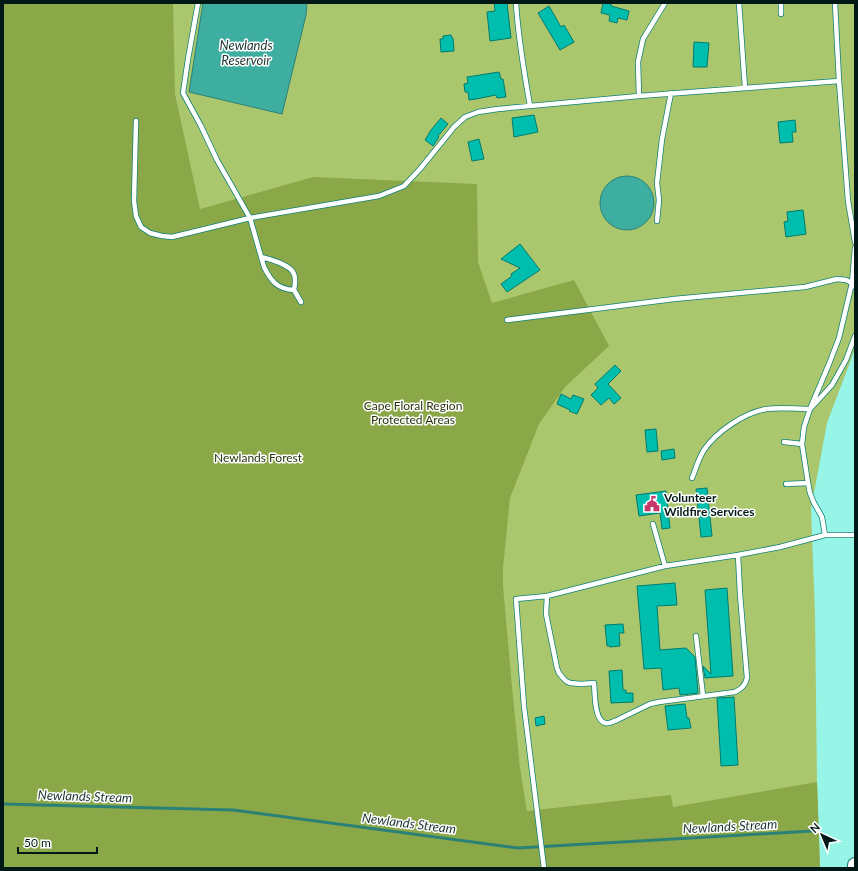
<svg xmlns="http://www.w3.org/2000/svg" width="858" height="871" viewBox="0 0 858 871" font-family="Lato,sans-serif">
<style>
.green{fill:#aac76d}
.forest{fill:#8ba848}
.water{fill:#3eaea1;stroke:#2b8177}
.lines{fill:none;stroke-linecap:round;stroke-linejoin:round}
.stream{stroke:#2b8177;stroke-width:3}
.building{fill:#00bead;stroke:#027b6f}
.service-casing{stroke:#118075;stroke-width:6}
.trunk-casing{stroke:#118075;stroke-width:16}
.service{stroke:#fff;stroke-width:4.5}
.trunk{stroke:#fff;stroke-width:14}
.labels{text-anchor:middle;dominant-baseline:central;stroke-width:3;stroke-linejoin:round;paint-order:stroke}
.park-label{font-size:12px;fill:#2a350d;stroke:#fff}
.poi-label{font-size:12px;font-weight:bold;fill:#001916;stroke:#fff;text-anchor:start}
.water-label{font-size:13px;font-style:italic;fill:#1d3532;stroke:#fff}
</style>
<rect width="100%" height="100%" fill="#96f5e7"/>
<path class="green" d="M3,3h852v346l-28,74 -16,86 4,103 2,170 3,86h-817z"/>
<path class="forest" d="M3,3h170l2,91 25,115 113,-32 164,7 1,78 14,41 82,-23 35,66 -44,41 -26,37 -29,74 -7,70v18l9,101 8,81 7,43 144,-16 2,12 144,-25 3,86h-817z"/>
<path class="water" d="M203,3h104l-1,12 -24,99 -93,-22z
M600 203a27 27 0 1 1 54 0a27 27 0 1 1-54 0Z"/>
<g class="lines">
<path class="stream" d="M3,804l230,6 285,38 294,-17"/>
</g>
<path class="building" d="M494,3h13l4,35 -21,3 -3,-29 8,-1z
M603,3h8v3l18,5 -2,9 -9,-2 -1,5 -8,-2 1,-6 -9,-2z
M549,6l12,21 3,-2 10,17 -14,8 -22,-37z
M451,35l1,3h1l1,13 -13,1 -1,-13h3v-3z
M694,42l15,1 -2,24h-14z
M499,72l2,7h2l3,18 -9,1 -1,-3 -20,4 -7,1 -1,-8h-3l-1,-8 4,-1 -1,-6z
M534,115l4,17 -24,5 -2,-19z
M441,118l7,6 -10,12 1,1 -6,9 -8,-6 6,-10z
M795,120l1,12h-4l1,10 -13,1 -2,-21z
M479,139l5,20 -12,2 -4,-19z
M803,210l3,24 -20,3 -2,-15 4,-1 -1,-9z
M520,244l20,26 -33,22 -6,-8 11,-8 -1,-2 9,-6 -19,-9z
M615,365l6,6 -13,13 13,14 -7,6 -5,-6 -8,7 -10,-10 7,-7 -3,-4z
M561,394l10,5 2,-4 11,4 -7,15 -8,-3 1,-1 -13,-6z
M656,429l2,22 -11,1 -2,-22z
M674,449l1,9 -13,2 -1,-9z
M707,488l5,48 -11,1 -5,-48z
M666,491l4,37 -8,1 -2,-16 -21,3 -3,-21z
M675,583l2,22 -20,1 3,44 26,-2 9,9 3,36 -18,2 -1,-7 -16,2 -2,-22 -17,1 -7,-83z
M727,588l6,88 -28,2 -2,-12 8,8 -6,-84z
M623,624l1,9h-5l1,13 -10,1v-1h-3l-2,-21z
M622,670l1,20h3v3h7v9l-22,1 -2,-32z
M734,697l4,68 -17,1 -4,-68z
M685,704l2,14h2l2,10 -23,2 -3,-24z
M544,716l1,8 -9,2 -1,-8z"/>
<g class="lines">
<defs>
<path id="service" d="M198,3l-10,56 -5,34 18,33 16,34 33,58 14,49c7,14 13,22 30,23l7,12
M516,3c2,34 8,69 14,103
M739,3l6,85
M835,3l4,78 9,120 7,41
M781,14v-11
M639,96l200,-15
M136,121l-2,80 2,15 5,11 9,6 12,3 10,1 78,-19 129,-22 25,-10 16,-17 34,-42 11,-10 13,-5 20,-3 141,-13 -1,-34 5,-23 22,-36
M657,221l2,-21 -2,-17 5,-44 9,-46
M261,257c9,2 30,8 33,17 2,5 1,11 0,16
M507,320l167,-21 131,-12 32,-8 9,1 6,3 3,4
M784,442l18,2
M692,478c4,-9 6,-19 12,-28 12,-18 41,-38 63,-41 14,-2 29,0 43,0l22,-24 14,-25 9,-24
M786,484l22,-1
M653,524l12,42
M825,535l-3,-18 -8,-14 -4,-10 -2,-10 -6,-39 2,-17 6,-18 19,-45 10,-26 13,-55 3,-35
M547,596l-1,18 11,54 2,5 4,5 3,3 4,2 11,1 13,-1c1,10 0,37 11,40 4,1 7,-1 10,-2l35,-17 9,-2 76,-10c7,-4 10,-6 12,-14l-7,-84 -2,-39
M696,636l7,60
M544,868l-20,-162 -8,-107 31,-3 118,-30 73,-11 42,-8 45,-12h30"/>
<path id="trunk" d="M855,868v-3"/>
</defs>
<use href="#service" class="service-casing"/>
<use href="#trunk" class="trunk-casing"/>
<use href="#service" class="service"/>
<use href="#trunk" class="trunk"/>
</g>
<defs>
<symbol id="civic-bare" viewBox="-9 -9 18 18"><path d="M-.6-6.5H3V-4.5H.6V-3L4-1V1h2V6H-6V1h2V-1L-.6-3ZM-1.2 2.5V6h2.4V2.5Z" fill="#c5386a" stroke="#fff" stroke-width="2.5" paint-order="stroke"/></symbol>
</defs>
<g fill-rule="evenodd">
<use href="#civic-bare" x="641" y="493" width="22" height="22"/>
</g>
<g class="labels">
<g class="park-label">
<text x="413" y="405">Cape Floral Region<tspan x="413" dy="14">Protected Areas</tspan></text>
<text x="258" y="457">Newlands Forest</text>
</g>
<g class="poi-label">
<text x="664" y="497">Volunteer<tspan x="664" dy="14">Wildfire Services</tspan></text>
</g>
<g class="water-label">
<text x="246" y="45">Newlands<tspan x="246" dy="15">Reservoir</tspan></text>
<text transform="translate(85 796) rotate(2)">Newlands Stream</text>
<text transform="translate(409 823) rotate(7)">Newlands Stream</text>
<text transform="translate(730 826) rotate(-3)">Newlands Stream</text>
</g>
</g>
<rect width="858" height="871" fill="none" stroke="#001916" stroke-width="8"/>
<g transform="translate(822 835) rotate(316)" stroke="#ffffff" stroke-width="3" paint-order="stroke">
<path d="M0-3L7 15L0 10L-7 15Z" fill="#001916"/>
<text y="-6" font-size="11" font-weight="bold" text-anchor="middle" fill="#001916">N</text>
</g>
<path d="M18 847v6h79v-6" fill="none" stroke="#001916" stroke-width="2"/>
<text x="24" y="847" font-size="12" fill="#001916" stroke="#ffffff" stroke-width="3" paint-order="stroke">50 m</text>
</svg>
